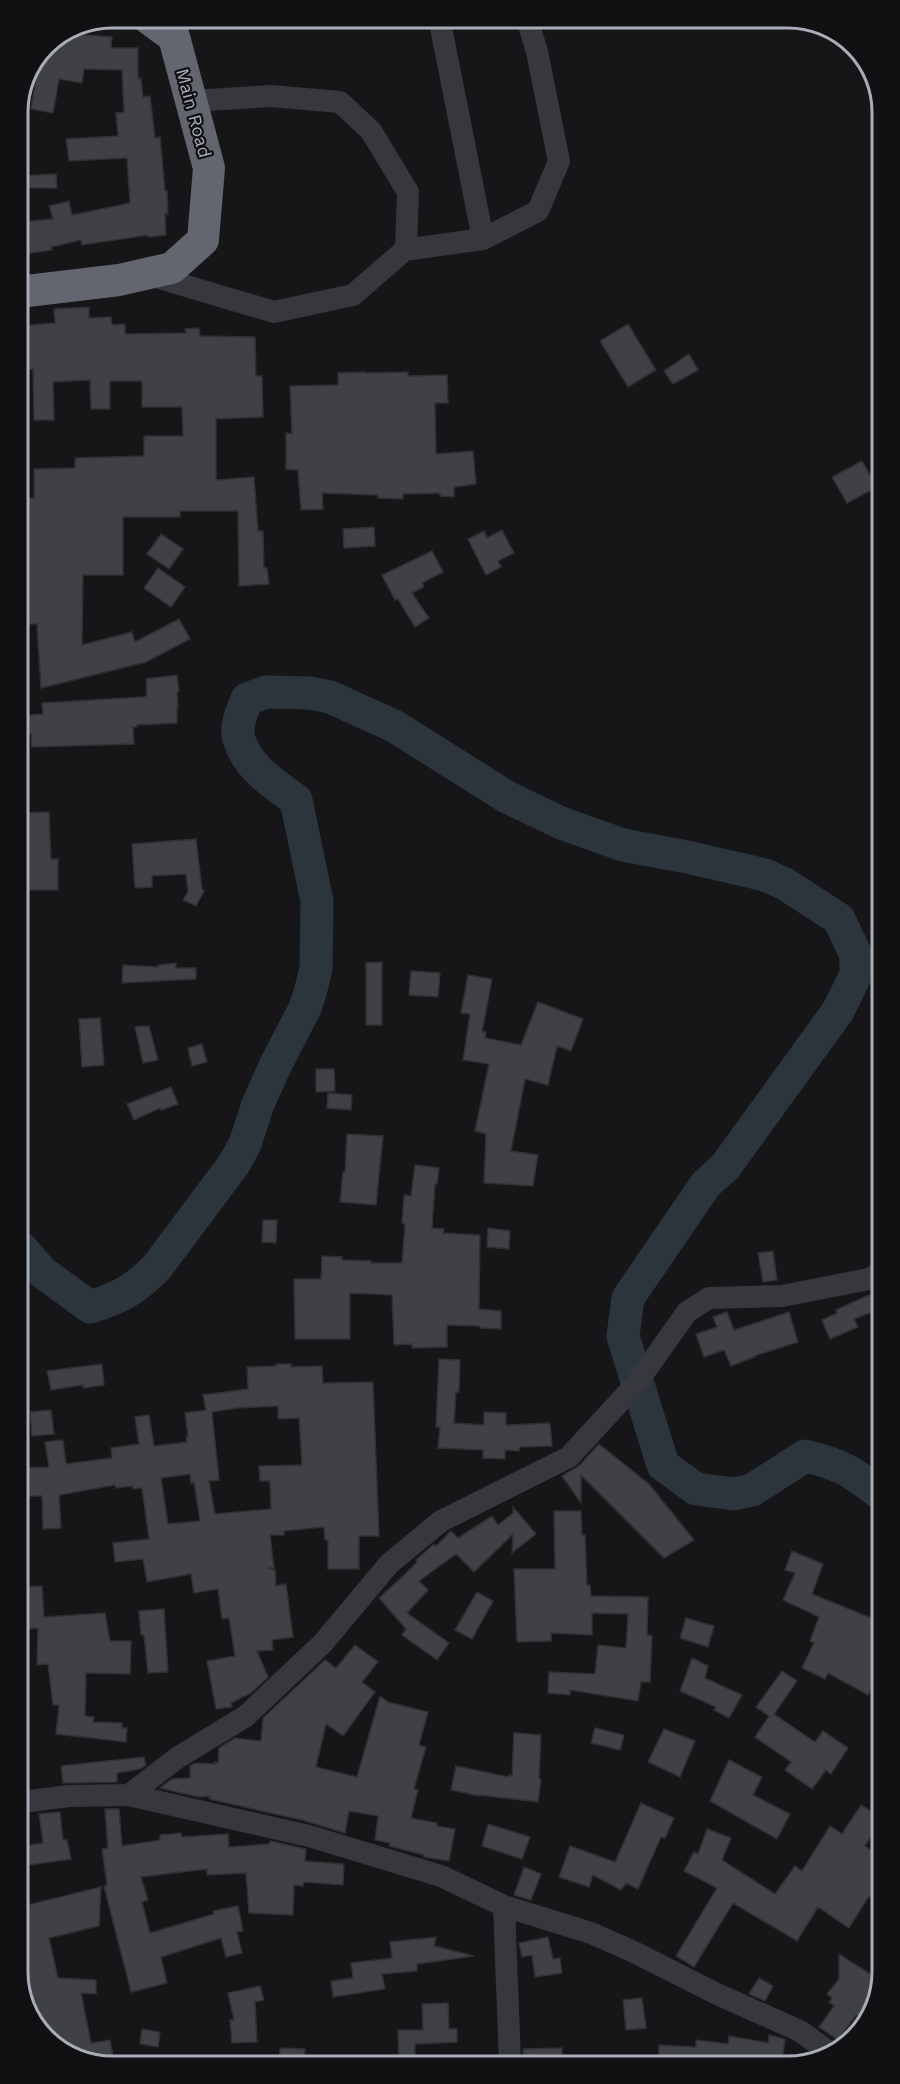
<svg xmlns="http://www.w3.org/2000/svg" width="900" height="2084" viewBox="0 0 900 2084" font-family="'Work Sans',sans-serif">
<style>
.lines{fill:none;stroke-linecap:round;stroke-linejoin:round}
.river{stroke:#2c353c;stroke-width:33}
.building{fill:#404145;stroke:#303034;stroke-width:1.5;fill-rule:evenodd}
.minor{stroke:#37383d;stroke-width:22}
.highway{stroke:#63666e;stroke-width:32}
.labels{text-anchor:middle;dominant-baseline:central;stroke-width:4.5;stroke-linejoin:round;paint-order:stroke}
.street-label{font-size:18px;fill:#a8adb8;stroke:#111113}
.rim{fill:none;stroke:#a8adb8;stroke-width:3}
</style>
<rect width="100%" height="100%" fill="#161618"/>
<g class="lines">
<path class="river" d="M21,1248l21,24 48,35c29,-9 46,-18 67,-40l77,-103 11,-20 13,-40 18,-40 29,-56 6,-19 5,-20 1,-68 -21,-101c-22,-16 -49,-33 -57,-61 -4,-13 3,-28 8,-40l19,-7 44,1 20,4 64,29 113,71 54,26 62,22 64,12 78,18 20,9 54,35 17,36v19l-9,19 -9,18 -113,156 -19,17 -78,114 -5,38 40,129 33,24 38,5 18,-4 53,-34c36,8 47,16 76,38"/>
</g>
<path class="building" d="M74,34l38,3 -1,11h27v31l3,-1 2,19 7,-1 5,42 5,-1 5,54h2l1,23h-3l1,21 -18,2v-2l-66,10 -1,-5 -30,7 1,3 -33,5v-22l3,-1 -1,-10 32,-3 -4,-13 20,-5 3,14 58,-12 -3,-45 -58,3 -3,-22 52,-3 -2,-23 8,-1 -2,-42 -38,-1 -2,14 -23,-4 -6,34 -22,-4 8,-49 7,-14z
M56,174l1,14h-39v-12z
M89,307v11l22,-1 1,8 13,-1v10l61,-1 -1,-4 14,-1 1,8 55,1 1,39h6l1,41 -47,2v61l38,-3 4,54h5l1,37h3l2,16 -30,2 -1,-75h-58v6h-57v58h-40l-1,70 50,-13 3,10 44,-23 11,20 -44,23 -105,26 -4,-64h-17l-1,-126h15v-29l41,-1v-10l69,-2v-20h39l-1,-29h-40v-26h-32v28h-19l-1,-29 -37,2 1,38h-20l-1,-51 -14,1v-44l36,-3 -1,-14z
M628,324l28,46 -28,17 -28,-46z
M689,354l9,16 -25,14 -9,-13z
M366,372v1l42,-1v4l39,-1 1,28h-13l1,51 37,-3 3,33 -22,3v10l-14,-1v-3l-37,1v5l-25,-1v-3l-56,-2 1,16 -22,1 -3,-40 -12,-1v-36l6,1 -2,-48 48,-1v-12z
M862,461l15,26 -30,16 -15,-26z
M374,527l1,19 -31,2 -1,-19z
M502,530l12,23 -16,8 3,6 -15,8 -18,-36 16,-8 3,7z
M161,534l22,15 -14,20 -22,-15z
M432,551l11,21 -21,11 2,4 -12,6 17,25 -14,9 -17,-28 -3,1 -13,-25z
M158,568l27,19 -14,20 -27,-19z
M177,675l2,16 -2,1 1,16h-1v15l-40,2v2h-4l1,17 -102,3 -1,-13 -11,1v-19l23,-2 -1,-11 102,-6 3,-2 -1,-16z
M49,812l2,47h7v31h-32l-1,-56 -5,1v-22z
M196,839l6,50 2,2 -8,15 -13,-6 5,-8 -2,-18 -34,2v11l-17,1 -3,-44z
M382,962v63h-16v-62z
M176,963v5h20v11l-74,4 1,-18 35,2v-2z
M411,971l29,2 -2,24 -29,-2z
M468,975l24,4 -10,53h4l-1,6 36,7 17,-43 45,17 -12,32 -14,-5 -9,39 -23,-6 -14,72 27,4 -5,31 -49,-3 2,-49 -11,-3 14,-67 -26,-4 7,-46 -9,-1z
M100,1018l4,47 -22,2 -3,-48z
M149,1026l9,34 -15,3 -8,-36z
M202,1044l5,18 -15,4 -4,-18z
M316,1069h18l1,22 -19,1z
M171,1087l7,17 -17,6 -1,-2 -26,12 -7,-16z
M328,1093l24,2 -1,15 -24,-2z
M347,1134l36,2 -7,69 -36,-3 3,-30h2z
M415,1165l24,3 -2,16h-2l-3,44 12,1 -1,4 37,2 -1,74 22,2v18l-21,-1v-2l-33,-1v22l-35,1v-4l-18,1 -2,-50 -42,-2v46h-55l-1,-60h27l1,-23 20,1v3l29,1v2h31l3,-39 -3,-1 2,-28 7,1z
M263,1220h14l-1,23 -14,-1z
M488,1228l22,3 -1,18 -22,-2z
M773,1251l4,29 -14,2 -5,-29z
M880,1290v19l-26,10 4,8 -28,12 -8,-19 15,-7 -1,-3z
M727,1312l7,18 55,-18 9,30 -44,14 1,1 -24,9 -7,-16 -20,7 -8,-23 21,-7 -4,-10z
M439,1359l21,1 -1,32h-3l-2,31 30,2v-13l22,1v12l44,-2 2,23 -32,1 -1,4 -14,-1v9l-22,-1v-8l-45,-2 2,-21h-4z
M102,1364l2,21 -21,3v-3l-32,5 -4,-19z
M276,1364h15v3l31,-1 1,17 50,-1 6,154h-20v33h-31v-29h-3l-1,-13 -40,4v4h-14l4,33h-6l7,2 1,16 10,-2 7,53 -21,3 1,10 -16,1 11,26 -17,16 -20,10 1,4 -16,2 -9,-48 28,-5 -6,-38 -7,1 -4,-30 -24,4 -3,-19 -44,8 -4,-23 -28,3 -2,-19 36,-4 -7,-51 -9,1 -1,-3 -16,2 -1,-3 -56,10 2,33 -18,1 -1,-33h-20v-24h3l-1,-4 25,-1 -4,-25 18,-2 3,24 46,-6 -1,-10 28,-4 -4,-27 14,-2 5,31 33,-4 -1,-5h2l-3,-24 21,-3 -3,-15 45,-6 -1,-22 29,-1zM278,1406v13l21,-1 3,47 -43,1 1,15h10l1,28 -56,5 -6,-33 10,-1 -7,-68 25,-4zM190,1474l1,9 3,-1 6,39 -32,3 -7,-46z
M51,1410l3,24 -22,2 -2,-24z
M599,1444l50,40 45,56 -30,18 -83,-83v28l-19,-27 17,-10z
M513,1507l23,27 -24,19 1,-19 -39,38 -18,-18 -37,27 9,9 -21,23 42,30 -12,17 -35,-25 4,-6 -27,-31 22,-20 16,-16 -1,-2 18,-16 2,2 15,-15 7,7 34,-22 6,9 15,-12z
M554,1511h27l1,24h3l2,50h3l1,11 57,1 -1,38 5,1 -2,46h-9l-3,19 -68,-11v5l-22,-2 1,-21 46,2 3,-29 28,3 2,-34 -36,-1v22l-41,-2v8l-34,1 -3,-73h41z
M792,1551l31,13 -11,30 69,28v50l-13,23 -40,-22 -3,6 -23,-11 12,-25 -4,-2 9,-24 -36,-17 12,-27 -10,-3z
M42,1586l2,31 61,-4 5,28h21l-1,33 -44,-1 -1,43 9,1 -1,5 29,1v5h5l-1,14 -70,-8 3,-29h-6l-5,-41 -11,1 1,-37 -15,1 -1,-42z
M477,1592l16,9 -21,38 -17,-9z
M164,1609l4,63 -20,1 -4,-38h-3l-2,-24z
M686,1618l28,8 -6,21 -28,-9z
M355,1645l23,17 -16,20 13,10 -32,44 -17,-12 -10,43 41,10 23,-81 8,6 40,10 -9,33 7,2 -12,42 4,1 -7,28 26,5v3l18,3 -6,32 -25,-4v-2l-35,-9 1,-3 -15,-3 3,-24 -29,-5 -4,22 -43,-13 -93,-21 1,-3 -12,1 -38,-9 12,-9 18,-1v-12l5,-3 20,1v-2l3,1 1,-15 16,-10 26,3 2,-23 62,-58 11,8z
M692,1658l16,8 -3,12 37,17 -13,23 -15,-8 2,-3 -36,-16z
M782,1671l15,10 -23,33 41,28 8,-11 25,17 -17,26 -5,-4 -14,19 -27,-19 6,-8 -36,-25 14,-21 -13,-9z
M595,1728l29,7 -4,15 -29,-7z
M664,1729l31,12 -15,36 -32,-15z
M514,1733l27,2 -2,44h2l-3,23 -58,-7v1l-29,-6 5,-24 52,11 1,-2 3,1z
M144,1757l2,8 -6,4 -23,4v9l-54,1 -2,-17z
M729,1760l33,17 -9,18 37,19 -13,25 -67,-38z
M641,1803l33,15 -9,20 -4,-1 -23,52 -12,-6 -5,7 -28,-15 -4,12 -30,-10 11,-31 45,16z
M861,1805l21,13 -17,28 17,12v47l-13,-9 -20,32 -31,-21 -21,34 -64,-38 -39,64 -18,-11 41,-68 -33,-17 10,-19 4,2 9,-25 24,9 -9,22 53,34 20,-28 7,5 28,-45 12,8z
M105,1809h14l3,37 38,-6v-5l21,-2 1,4 46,-3 1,13 40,-3 1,-3 36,8 -1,12 39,3 -1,21 -39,-3 -1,4 -9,-1 -1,30 -44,-2 -3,-40 -39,2v-6l-66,8 7,23 -6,2 8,31 64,-19 -1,-3 25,-5 5,25 -6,1 5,21 -16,4 -5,-19 -60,19 6,26 -36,9 -27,-106 3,-1 -5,-36 6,-1z
M60,1812l3,28h4l4,19 -48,7v-20l20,-3 -4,-29z
M488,1824l42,13 -8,22 -40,-13z
M524,1867l17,7 -10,26 -17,-5z
M101,1887l-2,39 -50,12 9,40 38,2v14l-15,-1 10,50 19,-3 4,22 -13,2 -46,-18 -24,-33 -1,-32 -7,2v-77z
M436,1937l-2,9 40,10 -57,8v7l-35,3 3,15 -52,8 -2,-16 22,-3 -2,-15 41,-5 -2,-16z
M548,1937l5,22 7,-1 2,15 -27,4 -3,-22 -10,2 -3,-14z
M839,1954l41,26 -8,25 -10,14 -6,-4 -18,25 -19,-13 15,-21 -5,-4 3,-4 -5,-4 12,-15z
M759,1978l14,8 -8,15 -16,-7z
M260,1986l4,14 -9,2 2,40 -25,1 -2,-23h4l-6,-27z
M642,1998l4,30 -20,2 -3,-30z
M448,2003l1,26h8v13l-42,2v13h-16l-1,-27h25l-1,-26z
M142,2029l18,3 -2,15 -18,-3z
M769,2035l16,4 -3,22 -124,1 1,-17 37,2v-7l32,4 1,-8 39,7z
M280,2048l25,1 -1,15 -25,1z
M562,2048v15h-39v-14z"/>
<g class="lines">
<path class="minor" d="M439,18l44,221
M404,250l79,-11 55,-28 21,-50 -22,-109 -10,-34
M146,274l128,38 79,-17 53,-46 2,-57 -37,-61 -31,-29 -69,-6 -80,5
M129,1795l48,-37 69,-42 77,-73 66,-79 52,-43 128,-64 67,-73 51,-72 22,-14 73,-2 87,-17 11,-6
M23,1802l46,-6 60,-1 180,41 132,40 63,30 87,27 43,19 83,42 83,37 29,21
M504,1906l6,157"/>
<path class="highway" d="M19,292l100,-12 53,-12 31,-28 6,-72 -35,-131 -26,-19"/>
</g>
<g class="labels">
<g class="street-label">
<text transform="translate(194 113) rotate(75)">Main Road</text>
</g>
</g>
<path d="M0 0H900V2084H0ZM112 28H788A84 84 0 0 1 872 112V1972A84 84 0 0 1 788 2056H112A84 84 0 0 1 28 1972V112A84 84 0 0 1 112 28Z" fill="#111113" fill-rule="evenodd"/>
<path class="rim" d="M112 28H788A84 84 0 0 1 872 112V1972A84 84 0 0 1 788 2056H112A84 84 0 0 1 28 1972V112A84 84 0 0 1 112 28Z"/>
</svg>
